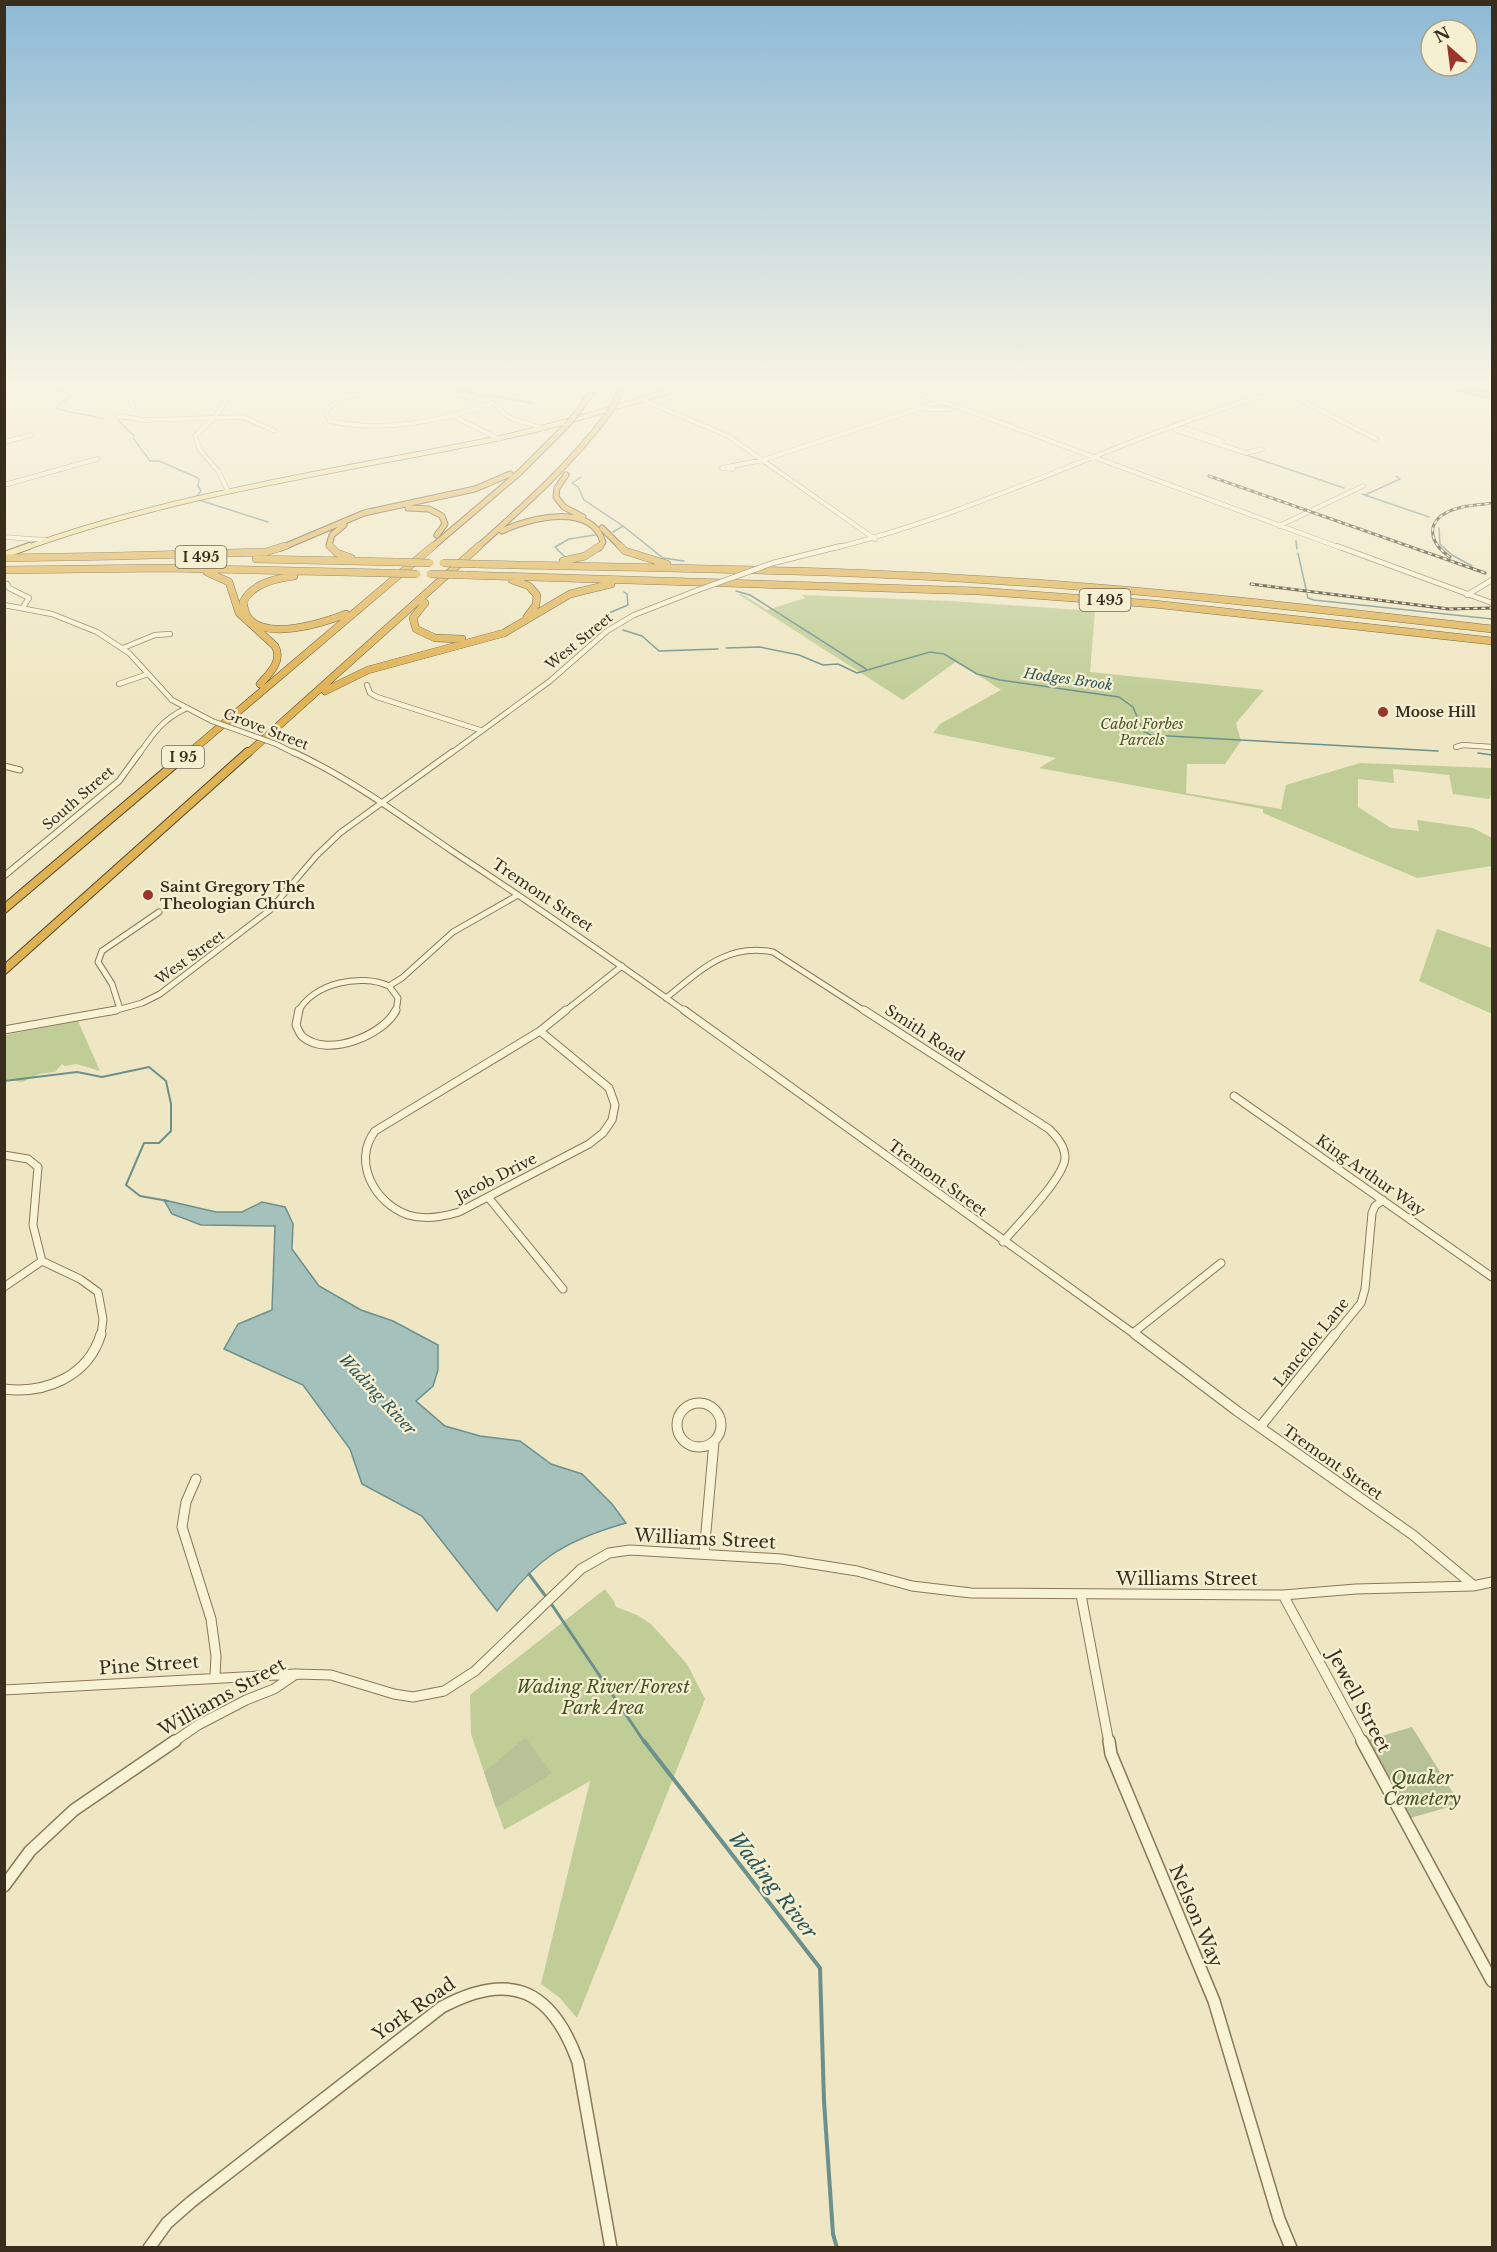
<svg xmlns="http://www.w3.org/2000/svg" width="1497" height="2252" viewBox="0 0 1497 2252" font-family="'Libre Baskerville',serif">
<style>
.green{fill:#c0cd97}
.cemetery{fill:#b7c296}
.water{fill:#a5c1bc;stroke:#6c908b;stroke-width:1.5}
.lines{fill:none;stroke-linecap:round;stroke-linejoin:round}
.stream-far3{stroke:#6c908b;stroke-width:1.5}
.stream-far2{stroke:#6c908b;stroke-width:2}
.stream-far1{stroke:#6c908b;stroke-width:3}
.stream{stroke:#6c908b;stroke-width:4}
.minor-far5-casing{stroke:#89785a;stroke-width:5}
.minor-far4-casing{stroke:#89785a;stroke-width:6}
.minor-far3-casing{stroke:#89785a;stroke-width:7}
.minor-far2-casing{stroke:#89785a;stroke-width:9}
.minor-far1-casing{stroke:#89785a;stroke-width:11}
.minor-casing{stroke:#89785a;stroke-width:14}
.major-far1-casing{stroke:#57462e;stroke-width:6}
.major-casing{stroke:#57462e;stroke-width:8}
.highway-far2-casing{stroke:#57462e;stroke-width:7}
.highway-far1-casing{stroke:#57462e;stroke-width:8}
.highway-casing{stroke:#57462e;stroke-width:10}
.minor-far5{stroke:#f9f3d6;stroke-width:4}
.minor-far4{stroke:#f9f3d6;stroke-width:4.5}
.minor-far3{stroke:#f9f3d6;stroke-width:5}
.minor-far2{stroke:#f9f3d6;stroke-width:7}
.minor-far1{stroke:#f9f3d6;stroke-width:9}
.minor{stroke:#f9f3d6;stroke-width:11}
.major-far1{stroke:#f2e19a;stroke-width:4.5}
.major{stroke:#f2e19a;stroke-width:6}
.highway-far2{stroke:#dfb253;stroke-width:5}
.highway-far1{stroke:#dfb253;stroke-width:7}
.highway{stroke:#dfb253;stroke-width:8}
.rail-casing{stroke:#392e1e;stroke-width:3}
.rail{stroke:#f6f0d3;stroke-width:1.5;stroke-dasharray:4;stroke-linecap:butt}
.minor-bridge-casing{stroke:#89785a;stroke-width:6;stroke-linecap:butt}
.highway-bridge-far1-casing{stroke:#57462e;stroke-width:7;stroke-linecap:butt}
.highway-bridge-casing{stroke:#57462e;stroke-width:8;stroke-linecap:butt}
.minor-bridge{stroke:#f9f3d6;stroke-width:4.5}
.highway-bridge-far1{stroke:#dfb253;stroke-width:5}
.highway-bridge{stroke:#dfb253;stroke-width:7}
.poi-dot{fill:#993529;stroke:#f6f0d3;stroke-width:2}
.labels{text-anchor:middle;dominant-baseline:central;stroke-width:4.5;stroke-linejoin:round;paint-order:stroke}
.shield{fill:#f6f0d3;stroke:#726854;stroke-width:1.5}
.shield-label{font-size:14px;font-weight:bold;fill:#392e1e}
.far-street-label{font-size:14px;fill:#392e1e;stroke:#f6f0d3}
.far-water-label{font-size:14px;font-style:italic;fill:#2d5659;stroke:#f6f0d3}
.far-poi-label{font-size:14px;font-weight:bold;fill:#392e1e;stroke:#f6f0d3;text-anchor:start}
.far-park-label{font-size:14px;font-style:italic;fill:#435524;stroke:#f6f0d3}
.poi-label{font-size:15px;font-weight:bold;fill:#392e1e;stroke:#f6f0d3;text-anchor:start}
.street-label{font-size:15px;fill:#392e1e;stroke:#f6f0d3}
.water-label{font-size:16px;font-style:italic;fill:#2d5659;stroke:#f6f0d3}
.near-street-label{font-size:18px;fill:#392e1e;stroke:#f6f0d3}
.near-park-label{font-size:18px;font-style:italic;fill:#435524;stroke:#f6f0d3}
.near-water-label{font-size:20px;font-style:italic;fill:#2d5659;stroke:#f6f0d3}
</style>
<rect width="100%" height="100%" fill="#efe7c3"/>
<path class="green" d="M738,594h4l25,16 38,-12 -3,-3 148,6 145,10 -5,61 174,18 -28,33 5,18 -16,23h-38l-1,29 95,16 5,-24 74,-22 132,5v25l-3,6 -36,-5 -4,-19 -56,-6 1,14 -36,-4v28l33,21 28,3 -2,-11 56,8 19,10v28l-75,12 -154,-65v-4l-224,-41 17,-10 -123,-25 7,-9 61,-34 -44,-29 -54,39z
M1437,929l55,19v66l-73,-33z
M78,1021l22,50 -24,-7 -11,2 -3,-2 -7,8 -16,2 -17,8 -17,-3v-44z
M605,1589l9,12 2,6 21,8 14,9 36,40 18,35 -128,319 -17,-20 -19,-14 49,-203 -86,49 -33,-96 -1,-39z"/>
<path class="cemetery" d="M1412,1727l48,77 -50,14 -42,-78z
M525,1738l27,35 -56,35 -12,-36z"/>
<path class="water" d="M164,1200l52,12h26l20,-10 23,5 8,17 -1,25 27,37 42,24 32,11 45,24v25l-5,16 -17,15 29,25 35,10 40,5 31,23 31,10 30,30 14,19c-63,18 -90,36 -129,88l-75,-95 -60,-32 -12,-35 -47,-64 -79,-36 14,-25 34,-14 3,-84 -74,-1 -29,-11z"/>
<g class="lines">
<path class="stream-far3" d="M41,383l16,2 1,6 8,1 5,6 -9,3 2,1 -9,6c17,6 33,6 49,11
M396,383l6,1
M411,385l19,3
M434,388l10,-1 30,6
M481,394l52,9
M118,420l16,16
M133,438l17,23h9l39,17
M1205,441l139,47
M581,477l-9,6 6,4 6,13 39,26 -10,6
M1362,494l67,23
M1365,495l35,-16 -4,-3
M196,497l5,-6 -3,-5 1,-7
M199,500l69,22
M623,526l40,32 21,3
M1439,528l1,16 12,11 20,11
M1296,541l1,8
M1298,553l8,36
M567,559l-12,-12 14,-8 26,-4
M736,591l14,4 116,74
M1307,594l1,4 6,2 178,19
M608,624l-2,-1 5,-4 -2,-6 19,-8 -1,-11 -3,-2
M623,630l19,6 17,15 59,-2
M726,648l34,-1 39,8 24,10 15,-1 19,9 73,-21 14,2 33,20 23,6 119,17 14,10 10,24 8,4 287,16
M1478,753l14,2"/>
<path class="stream-far2" d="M4,1081l73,-9 25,5 47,-10 17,14 5,23v27l-12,12h-15l-18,42 14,11 28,5"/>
<path class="stream-far1" d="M529,1574l18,24
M550,1602l95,141"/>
<path class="stream" d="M644,1741l176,227 4,133 9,133 4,14"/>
<defs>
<path id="minor-far5" d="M225,383l-6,6 7,12 -11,16 -20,19 5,14 18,21 10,20
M318,383l31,14
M884,383l74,24 383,141
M1186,383l30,7 26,11
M1260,383l21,7 95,49
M992,388l16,-5
M470,399l15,-9 21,-7
M641,399l87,37 147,103
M491,404c-49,17 -110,29 -161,17l-4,-9c24,-34 134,-24 168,-8 5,2 8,9 13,12 11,6 24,8 35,12
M133,406l-2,-6 14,-17
M926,409h24
M449,414l50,25
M118,416l26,4 99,-3 32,14
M1222,441l-38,-13 -8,2 70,23 16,-4
M4,442l27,-7
M733,467v2l-11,-1 41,-8 234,-77
M4,485l93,-26
M1279,526l84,-40
M4,537l42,3
M835,548c104,-26 204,-70 304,-109 59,-22 116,-44 178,-56"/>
<path id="minor-far4" d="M1337,546l155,57
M773,563l68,-17
M7,584l2,4 20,10 -6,9
M1467,595l25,-15
M4,605l48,9 45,18 32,21 43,47 40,21
M123,648l32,-13 15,-1
M119,684l29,-10
M367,685l3,8 7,4 103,33
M276,744l20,10
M1456,747l7,-2 29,2
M139,754c14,-20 24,-35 46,-45
M450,754l100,-73 57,-50 27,-16 64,-25"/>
<path id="minor-far3" d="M293,752c57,26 108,64 159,99 79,52 157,106 234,161
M4,766l16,4
M4,876l115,-95 21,-29
M389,986l9,12 -2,14
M389,986l13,-8 51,-46 65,-37
M666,998c34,-27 60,-55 107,-46l93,60
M120,1009l-8,-25 -14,-22 4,-11 57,-39
M110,1012l32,-9 18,-9 110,-84 46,-54 24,-23 112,-81
M298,1012c15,-29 63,-39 91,-26
M564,1012l58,-46"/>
<path id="minor-far2" d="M299,1010l-3,15c2,4 4,10 7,12 25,21 81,-2 93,-27
M684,1010l453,326
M864,1010l185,119c8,8 16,17 16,29 -1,20 -48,67 -62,84
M4,1030l112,-20
M540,1031l69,57 6,17 -3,15 -9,13 -14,11 -130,68c-16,5 -35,8 -51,3 -34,-12 -56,-54 -33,-84z
M540,1031l26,-21
M1234,1096l258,181
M4,1155l24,4 10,8 -5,58 9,36 38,18 18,13 5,27 -2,17
M488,1197l75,92
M4,1287l38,-26
M1133,1333l88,-70
M1334,1336l27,-33 4,-14 7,-76 3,-7 8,-6"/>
<path id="minor-far1" d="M1135,1334l102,77 176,124 60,50
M4,1389c41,5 84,-12 97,-55
M677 1425a22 22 0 1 1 44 0a22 22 0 1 1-44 0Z
M1260,1427l75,-93
M196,1479l-10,23 -4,25 29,92 5,37 -1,20
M704,1554l10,-112
M1081,1595l28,148
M1283,1595l80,148
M4,1690l291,-16
M172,1743l26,-18 48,-25 28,-11 22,-15 35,1 63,19 19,3 31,-6 31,-20 106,-102 28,-16 21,-3 151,9 76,12 55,15 59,7 312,2 73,-6 117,-3 19,-4"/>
<path id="minor" d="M1109,1741l2,13 103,247 65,218 12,29
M1362,1741l130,240
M4,1886l26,-35 44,-41 101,-69
M149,2248l18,-25 24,-21 251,-195c69,-37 110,-17 136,55l33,186"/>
<path id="major-far1" d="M25,548c150,-54 309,-76 465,-108 70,-14 138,-37 206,-57"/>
<path id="major" d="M4,555l25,-9"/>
<path id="highway-far2" d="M1441,383l51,13
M615,402l9,-19
M577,413l21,-30
M566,475l-9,13 -1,9 8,10 19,10
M408,508l21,1 13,7 3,8 -8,11
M602,528l20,20
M502,531c27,-13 89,-29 101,11l-4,6
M281,548l83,-35 111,-24 35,-15
M332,548l-3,-3 3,-10 12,-10
M431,548l88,-75 48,-48
M477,548c48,-43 94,-84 132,-135"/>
<path id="highway-far1" d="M330,546l7,7 14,5
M620,546l5,5 42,13
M116,556l150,-4 19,-6
M4,558l116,-2
M256,559l141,3
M563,561l22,-5 15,-10
M476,564c171,4 341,5 512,16 168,10 336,30 504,49
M4,570l161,-2 218,5
M207,572l22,10 10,31 36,33c8,15 -5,27 -15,38
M464,575l514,16 176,13 338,37
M294,576c-20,3 -41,7 -51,26 1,4 2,10 4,14 17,26 76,7 99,-2
M512,580l17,6 8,9 -1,10 -9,12
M425,603l-12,15 3,11 19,9 27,1
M325,691l43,-21 136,-37 66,-39 41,-10
M188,754l245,-208
M247,754l232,-208"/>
<path id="highway" d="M4,909l185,-157
M4,970l244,-218"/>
</defs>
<use href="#minor-far5" class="minor-far5-casing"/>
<use href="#minor-far4" class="minor-far4-casing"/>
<use href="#minor-far3" class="minor-far3-casing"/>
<use href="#minor-far2" class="minor-far2-casing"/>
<use href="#minor-far1" class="minor-far1-casing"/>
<use href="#minor" class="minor-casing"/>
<use href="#major-far1" class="major-far1-casing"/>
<use href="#major" class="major-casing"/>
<use href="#highway-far2" class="highway-far2-casing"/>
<use href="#highway-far1" class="highway-far1-casing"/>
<use href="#highway" class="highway-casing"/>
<use href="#minor-far5" class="minor-far5"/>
<use href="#minor-far4" class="minor-far4"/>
<use href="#minor-far3" class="minor-far3"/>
<use href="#minor-far2" class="minor-far2"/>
<use href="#minor-far1" class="minor-far1"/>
<use href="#minor" class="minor"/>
<use href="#major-far1" class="major-far1"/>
<use href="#major" class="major"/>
<use href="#highway-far2" class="highway-far2"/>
<use href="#highway-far1" class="highway-far1"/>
<use href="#highway" class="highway"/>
<defs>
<path id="rail" d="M1209,476l276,97
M1450,557c-23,-16 -25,-38 5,-48 12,-4 25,-4 37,-6
M1251,584l198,25 43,-1"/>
</defs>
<use href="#rail" class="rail-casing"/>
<use href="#rail" class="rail"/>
<defs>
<path id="minor-bridge" d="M698,590l75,-27
M212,721l64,23"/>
<path id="highway-bridge-far1" d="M609,413l6,-11
M567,425l10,-12"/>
<path id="highway-bridge" d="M397,562l33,1
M443,563l33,1
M383,573l34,1
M430,574l34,1"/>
</defs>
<use href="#minor-bridge" class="minor-bridge-casing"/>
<use href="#highway-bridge-far1" class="highway-bridge-far1-casing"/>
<use href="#highway-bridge" class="highway-bridge-casing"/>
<use href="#minor-bridge" class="minor-bridge"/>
<use href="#highway-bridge-far1" class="highway-bridge-far1"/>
<use href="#highway-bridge" class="highway-bridge"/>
</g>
<linearGradient id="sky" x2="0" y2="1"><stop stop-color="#8db9d6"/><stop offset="0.55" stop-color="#f8f4e4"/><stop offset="1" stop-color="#f8f4e4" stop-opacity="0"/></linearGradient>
<rect width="1497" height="698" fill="url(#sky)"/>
<g class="poi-dot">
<circle cx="1383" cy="712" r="6"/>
<circle cx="148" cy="895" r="6"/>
</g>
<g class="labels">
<g class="shield">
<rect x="175.5" y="546" width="51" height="22" rx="4.5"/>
<rect x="1079.5" y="589" width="51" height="22" rx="4.5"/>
<rect x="162" y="746" width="42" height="22" rx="4.5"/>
</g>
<g class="shield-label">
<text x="201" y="557">I 495</text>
<text x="1105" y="600">I 495</text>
<text x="183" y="757">I 95</text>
</g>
<g class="far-street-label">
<text transform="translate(579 641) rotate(-39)">West Street</text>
<text transform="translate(266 729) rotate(21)">Grove Street</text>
<text transform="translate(78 798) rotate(-41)">South Street</text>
<text transform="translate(190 957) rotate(-36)">West Street</text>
</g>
<g class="far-water-label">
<text transform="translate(1068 679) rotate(8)">Hodges Brook</text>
</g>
<g class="far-poi-label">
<text x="1395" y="712">Moose Hill</text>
</g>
<g class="far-park-label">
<text x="1142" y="724">Cabot Forbes<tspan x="1142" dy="16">Parcels</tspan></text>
</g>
<g class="poi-label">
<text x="160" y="886">Saint Gregory The<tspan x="160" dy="17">Theologian Church</tspan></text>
</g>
<g class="street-label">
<text transform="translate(543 895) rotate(34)">Tremont Street</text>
<text transform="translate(925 1033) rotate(33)">Smith Road</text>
<text transform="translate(1371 1175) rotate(35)">King Arthur Way</text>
<text transform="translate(496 1177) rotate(-27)">Jacob Drive</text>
<text transform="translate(938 1178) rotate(36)">Tremont Street</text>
<text transform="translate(1311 1342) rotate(-51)">Lancelot Lane</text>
<text transform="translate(1333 1462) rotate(35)">Tremont Street</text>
</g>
<g class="water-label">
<text transform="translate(378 1394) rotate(47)">Wading River</text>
</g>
<g class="near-street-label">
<text transform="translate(705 1539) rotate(3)">Williams Street</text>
<text x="1187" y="1579">Williams Street</text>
<text transform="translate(149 1665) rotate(-4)">Pine Street</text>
<text transform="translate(222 1697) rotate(-29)">Williams Street</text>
<text transform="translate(1359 1701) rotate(62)">Jewell Street</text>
<text transform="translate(1196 1916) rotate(67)">Nelson Way</text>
<text transform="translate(414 2009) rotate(-35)">York Road</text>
</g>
<g class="near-park-label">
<text x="603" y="1687">Wading River/Forest<tspan x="603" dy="21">Park Area</tspan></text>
<text x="1422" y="1778">Quaker<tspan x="1422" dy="21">Cemetery</tspan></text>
</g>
<g class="near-water-label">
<text transform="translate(773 1885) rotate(52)">Wading River</text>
</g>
</g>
<rect width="1497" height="2252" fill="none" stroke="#392e1e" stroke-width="12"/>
<g transform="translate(1449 48) rotate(332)"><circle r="28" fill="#f6f0d3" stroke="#aaa28b" stroke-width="1.5"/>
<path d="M0-4.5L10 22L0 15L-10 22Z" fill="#993529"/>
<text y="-9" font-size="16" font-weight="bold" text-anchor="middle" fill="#392e1e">N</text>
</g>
</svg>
